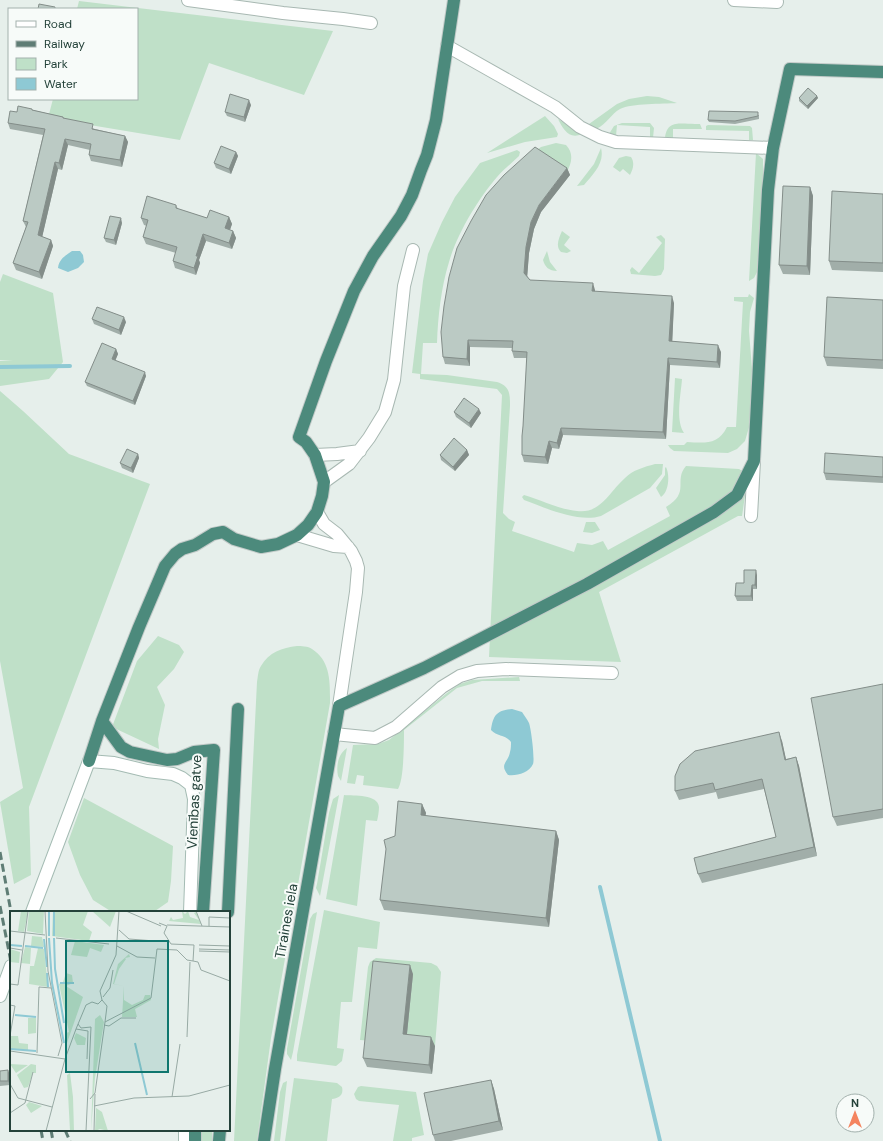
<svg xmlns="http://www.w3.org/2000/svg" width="883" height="1141" viewBox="0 0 883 1141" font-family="'DM Sans',sans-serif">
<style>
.green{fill:#bfe0c8}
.water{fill:#8ec9d4}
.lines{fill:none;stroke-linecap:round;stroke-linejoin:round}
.stream{stroke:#8ec9d4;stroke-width:4}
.minor-casing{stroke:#a8b8b2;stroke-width:14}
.secondary-casing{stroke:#a4bbb3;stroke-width:14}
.trunk-casing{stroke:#c2cac8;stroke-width:14}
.minor{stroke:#fff;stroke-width:12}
.secondary{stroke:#fff;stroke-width:12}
.trunk{stroke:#4c8a7c;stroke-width:12}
.rail{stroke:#5f7d75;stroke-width:3;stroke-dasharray:8 4;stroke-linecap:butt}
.wall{fill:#a1aea9}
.shaded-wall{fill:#838d89}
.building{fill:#bbcac4;stroke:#838d89}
.labels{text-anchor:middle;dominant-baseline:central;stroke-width:4;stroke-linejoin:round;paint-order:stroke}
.street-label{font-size:14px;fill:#24423a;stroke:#f7fbf9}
.inset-river{fill:none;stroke:#8ec9d4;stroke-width:2}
.inset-road{fill:none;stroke:#98aaa4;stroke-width:1}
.view{fill:#0f766e;fill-opacity:0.15;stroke:#0f766e;stroke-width:2}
.inset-edge{fill:none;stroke:#24423a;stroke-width:2}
</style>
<rect width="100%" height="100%" fill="#e6efeb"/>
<path class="green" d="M79,1l254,30 -29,64 -95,-32 -29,77 -132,-22 5,-19h84v-90h-60z
M647,96l12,1 18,6c-14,1 -45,0 -57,6 -9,5 -13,15 -24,20l-7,-5 28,-20 12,-5z
M545,116l9,10 4,8 -1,3 -32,5 -38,11z
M558,119l24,15c-13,6 -19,-5 -24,-15z
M622,123h28l4,5 -1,10h-3v-11l-33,-2 -1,11 -7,-2 5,-8z
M695,124h5l2,5h-29v10l-8,-1c2,-18 15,-14 30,-14z
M708,125l42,1 2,2 1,12h-4v-9l-43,-1v-4z
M556,143l10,2c8,8 6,19 0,28l-32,-21 7,-5z
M601,148c4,15 -8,26 -17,37l-7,1 17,-22z
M517,150l3,2 -1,4c-7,7 -15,13 -22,21 -19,22 -40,57 -48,85 -8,26 -11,54 -12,81h-14l-2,31 26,1 50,7c13,4 13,12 13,24l-7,107 6,6 6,3 -3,9 62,21 3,-9 15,2 11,-4 5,9 62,-34 -4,-9c25,-15 7,-26 20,-41l53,3 5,3 3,10 -5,34h-4l-139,76 22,70 -132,-5 13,-262 -5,-6 -77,-10v-5l-8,-1 11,-92 5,-27 14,-32 13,-25 25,-34z
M756,153l7,6v16l-6,97 -3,6 -5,3z
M626,156l5,1c4,6 2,12 -1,18l-7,-6 -3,3 -7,-5 6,-9z
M562,231l8,6 -6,8 7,6 -4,2 -6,-1c-6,-6 -2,-14 1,-21z
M661,235l4,4 -1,30 -3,6 -6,1 -24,-2 -1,-4 2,-3 7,6 23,-30 -6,-6z
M547,251l3,11 7,9c-8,0 -12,-4 -14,-11z
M3,274l50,19 10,69 -14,17 -49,7v-25h13l-13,-1v-78z
M749,294l5,4 -4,14 -1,19 3,38 -2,55 -5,17 -8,8 -9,4 -54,-2 -4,-3 -2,-3h16l3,-3c18,1 31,3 40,-15h9l7,-125 -9,-1v-4h14z
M675,378l7,1c-1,15 -7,41 2,54l-12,-1z
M0,391l23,20 46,43 81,30 -121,323 2,68 -17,9 -14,-82 23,-14 -23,-127z
M655,464h8l-1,10 -12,14 -49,28c-23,7 -55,-8 -77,-16l-2,-3 2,-2c17,5 34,14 53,16 24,3 32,-19 48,-33 8,-8 19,-11 30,-14z
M666,467c4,8 3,25 -5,30l-5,-9 9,-13v-7z
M586,522h9l5,8 -8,3 -9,-1z
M158,636l21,9 5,7 -10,17 -17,18 8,18 -7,34 1,10 -47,-22 25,-66z
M297,646c4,0 11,0 15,3 19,12 18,34 18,54l-59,335 -14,103h-23l23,-459c1,-5 1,-12 4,-16 8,-14 21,-18 36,-20z
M519,677l1,4h-38l-25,7 -53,42c0,12 0,50 -6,59l-35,-4 1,-9 -7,-1 -2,9 -8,-1 6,-38 25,-1 11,-4 58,-47 13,-9 12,-4z
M347,748l-6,33 -3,-5c-2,-10 0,-22 9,-28z
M339,795l-19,101 -4,-8 1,-4 12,-71 4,-14z
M344,795c10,1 34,-1 35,12 0,4 -1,10 -2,14l-11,-1 -9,86 -31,-7z
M84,798l89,48 -2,35 -3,21 -13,9 -43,1 -19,-12 -13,-25 -12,-33z
M324,910l56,12 -3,27 -19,-2 -6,55h-11l-4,46 7,1 -2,12 -6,5 -39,-5v-6z
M317,912l-24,140 -2,8 -4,-6v-5l23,-130 3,-5z
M376,958l55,5 6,3 4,6 -6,74 -75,-6 8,-73 2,-5z
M294,1078l43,5 5,4c2,9 -4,11 -10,12l-5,42h-42z
M287,1081l-7,60h-6l6,-49 3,-9z
M361,1086l55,6 8,43 -12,3v3h-19l6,-36 -40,-4 -3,-2 -2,-5 4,-7z
M201,1130h11v11h-11z"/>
<path class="water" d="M72,251h8l3,4 1,7 -6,6 -10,4 -10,-4c1,-9 7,-12 14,-17z
M512,709l10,3c2,3 5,7 7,11 2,5 6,36 4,41 -4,9 -16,12 -25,11 -9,-11 0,-12 2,-23 1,-3 1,-7 1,-10 -6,-8 -14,-5 -20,-12 2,-15 6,-20 21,-21z"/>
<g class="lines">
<path class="stream" d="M0,367l70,-1
M600,887l60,254"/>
<defs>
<path id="minor" d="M188,0l95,13 60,6 28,4
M734,0l43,2
M447,46l108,61 25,20 20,10 16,5 157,6
M315,455l22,-1 23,-3
M324,482l25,-18 20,-26 16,-26 9,-32 10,-94 9,-36
M317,512l7,12 13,10 14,17 5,10 2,7 -2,24 -17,114
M751,516l3,-55
M297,535l37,11 14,1
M334,734l41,4 21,-11 46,-40 18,-11 17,-5 29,-2 106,4"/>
<path id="secondary" d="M32,912l57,-151 25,2 33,8 26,3 9,4 9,7 3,14 -4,113
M0,996l11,-30
M185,1141v-11"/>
<path id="trunk" d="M102,721l19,26 9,5 37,8 10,-1 17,-7 20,-2 -11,162
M89,761l13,-40 37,-94 26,-61 10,-12 7,-5 13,-4 18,-11 10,-2 11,7 27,8 17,-3 19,-9 11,-10 9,-13 5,-16 2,-14 -9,-27 -9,-13 -7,-5 27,-76 28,-70 19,-35 28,-40 11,-21 9,-25 6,-15 9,-35 18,-120
M228,912l10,-203
M195,1141v-11
M219,1141l1,-11
M264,1141l11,-72 64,-363 85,-38 163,-84 127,-72 23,-17 17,-34 14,-271 5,-42 17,-79 93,3"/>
</defs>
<use href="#minor" class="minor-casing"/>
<use href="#secondary" class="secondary-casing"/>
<use href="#trunk" class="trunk-casing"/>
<use href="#minor" class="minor"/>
<use href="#secondary" class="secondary"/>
<use href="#trunk" class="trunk"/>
<path class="rail" d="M0,852l11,60
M0,906l11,56
M41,1130l2,11
M51,1130l2,11
M65,1130l5,11"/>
</g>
<path class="wall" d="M817,96l1,2 -10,11 -9,-8v-3z
M251,105l-6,17 -18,-6 -2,-4z
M33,110l30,7 1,1 31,11 30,7 3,6 -6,25 -31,-6 -2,-6 1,-5 -22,-5 -6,25 -4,-1 -16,68 9,3 2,6 -11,33 -26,-9 -3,-7 13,-36 -3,-6 20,-86 -33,-6 -2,-6 9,-11z
M759,115v4l-24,5 -26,-2 -1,-2z
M236,152l2,4 -7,18 -15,-6 -2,-5z
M567,168l3,7 -29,37 -7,17 -5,24 -2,23 3,4 65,10v2l79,11 -2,38 49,11 -1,16 -50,-3 -4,74 -103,-4 -4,14 -7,-1 -4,16 -24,-2 -2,-7 5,-97h-13l-2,-7v-3l-42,-1v19l-25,-2 -2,-7z
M810,187l3,9 -3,79 -27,-1 -4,-9z
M883,194v78l-51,-2 -3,-9z
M176,205l2,4 29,9 22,-1 3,7 -2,6 3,1 3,7 -4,11 -26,-8 -7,19 1,3 -4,12 -21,-7 -2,-7 3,-8 -30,-9 -3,-7 4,-11 -3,-1 -3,-7z
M122,223l-6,22 -10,-3 -2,-4z
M883,300v69l-56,-3 -3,-9z
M92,319l34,3 -5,13 -27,-11z
M116,349l2,5 -3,6 31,16 -11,29 -48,-19 -2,-4z
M454,412l27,1 -10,15 -15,-11z
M467,450l2,5 -14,16 -14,-11 -1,-5z
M138,454l1,4 -6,15 -11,-5 -2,-5z
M883,457v26l-57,-3 -2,-7z
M757,575v14h-4v12h-16l-2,-5 9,-13z
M883,684v134l-46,8 -4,-9z
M782,741l4,18 10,-2 3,9 18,90 -115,27 -4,-9 78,-37 -12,-48 -46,10 -2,-7 -37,8 -4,-9z
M422,804l4,9 -1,3 131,15 3,9 -10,87 -165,-17 -4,-10 15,-64z
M413,974l-6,60 28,12 -3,28 -65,-7 -4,-9z
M0,1071l10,4v10l-10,1z
M491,1080l3,9 9,41 -52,11h-16l-2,-6z"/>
<path class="shaded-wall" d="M817,96l1,2 -10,11 -1,-3z
M249,100l2,5 -6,17 -1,-5z
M125,136l3,6 -6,25 -2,-7z
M65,139l3,6 -6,25 -3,-7z
M236,152l2,4 -7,18 -2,-5z
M55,162l3,7 -17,73 -3,-7z
M567,168l3,7 -29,37 -7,17 -5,24 -2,27 -3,-7 2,-26 5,-25 8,-17z
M810,187l3,9 -3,79 -3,-9z
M229,217l3,7 -4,11 -3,-7z
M121,218l1,5 -6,22 -2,-5z
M233,231l3,7 -4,11 -3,-6z
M203,234l3,7 -7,19 1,3 -4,12 -2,-7 2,-12z
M51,240l2,6 -11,33 -3,-7z
M593,283l2,7v8l-3,-7z
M672,296l2,7 -2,45 -3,-7z
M124,317l2,5 -5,13 -2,-5z
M468,340l2,7v19l-3,-7z
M718,345l3,7 -1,16 -3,-6z
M116,349l2,5 -4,10 -2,-5z
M668,358l2,7 -4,74 -3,-7z
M145,372l1,4 -11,29 -2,-4z
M479,409l2,4 -10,15 -2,-5z
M561,428l2,7 -4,14 -2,-6z
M549,441l3,7 -4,16 -3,-7z
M467,450l2,5 -14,16 -2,-4z
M138,454l1,4 -6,15 -2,-5z
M756,570l1,5v14l-2,-4z
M752,585l1,4v12l-2,-5z
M779,732l3,9 6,28 -3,-9z
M796,757l3,9 18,90 -3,-9z
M422,804l4,9 -2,11 -3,-9z
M556,831l3,9 -10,87 -3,-9z
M410,965l3,9 -7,69 -3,-9z
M431,1037l4,9 -3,28 -3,-9z
M8,1070l2,5v10l-2,-4z
M491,1080l3,9 9,41 -4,-9z"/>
<path class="building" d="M39,4l16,3v2h-17z
M808,88l9,8 -10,10 -8,-8z
M230,94l19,6 -5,17 -19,-5z
M18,106l14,3v1l31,7v1l30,6 -1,5 33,7 -5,24 -31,-5 2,-11 -26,-5 -6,24 -4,-1 -17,73 13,5 -12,32 -26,-9 15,-41 -5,-1 22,-92 -37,-6 2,-12 7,1z
M709,111l49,1v4l-23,5 -27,-1z
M221,146l15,6 -7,17 -15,-6z
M535,147l32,21 -28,37 -8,17 -5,25 -2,26 6,7 63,3 -1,8 80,5 -3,45 49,4 -1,17 -49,-4 -5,74 -102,-4 -4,15 -8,-2 -4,16 -23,-2v-19l1,-10 4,-74 -15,-1 1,-10 -45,-1 -1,19 -24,-2 -2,-25 3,-26 5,-29 8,-29 14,-27 15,-26 18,-20z
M783,186l27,1 -3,79 -28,-1z
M832,191l51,3v69l-54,-2z
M147,196l29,9v3l31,10 3,-8 19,7 -4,11 8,3 -4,12 -26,-9 -7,22h2l-4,12 -21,-7 4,-14 -34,-10 5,-17 -7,-2z
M110,216l11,2 -7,22 -10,-2z
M827,297l56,3v60l-59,-3z
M97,307l27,10 -5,13 -27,-11z
M102,343l14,6 -4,10 33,13 -12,29 -48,-19z
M464,398l15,11 -10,14 -15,-11z
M454,438l13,12 -14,17 -13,-12z
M127,449l11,5 -7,14 -11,-5z
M825,453l58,4v20l-59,-4z
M744,570h12l-1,15h-3l-1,11h-16l1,-13h8z
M883,684v125l-50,8 -22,-119z
M779,732l6,28 11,-3 18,90 -116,27 -4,-16 82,-21 -14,-58 -47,11 -2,-7 -38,8v-15l5,-12 15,-13z
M398,801l24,3 -1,11 135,16 -10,87 -166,-18 6,-51 -2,-9 11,-4z
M373,961l37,4 -7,69 28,3 -2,28 -66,-7z
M8,1070v11h-8v-10z
M491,1080l8,41 -66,14 -9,-42z"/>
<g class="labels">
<g class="street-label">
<text transform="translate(194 802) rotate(-87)">Vienības gatve</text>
<text transform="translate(286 921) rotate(-80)">Tīraines iela</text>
</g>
</g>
<g transform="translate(10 911)">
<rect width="220" height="220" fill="#e6efeb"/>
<path d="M11,0h7l-4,21 -6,-1zM19,0h15l-1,23 -16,-3zM43,0h35l-5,14 9,7 -3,9 -37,-5zM82,0h24l-6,16zM172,0l3,3 3,-3 2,6 9,3 -5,-7 2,-1 5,12 -32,-3 2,-4 2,3 10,-2zM22,25l10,1 2,10 -13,-1zM65,30l29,4 -3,7 -11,-4 -3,9 -16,-2zM15,36l6,1 -1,16 -9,-1zM28,37l6,1 4,38 -19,-3 1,-18h4zM0,38l10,3 -1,11 -9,-1zM119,43l1,3 -5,1 1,1 -7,10 -5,15 10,2v14l8,5 11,-5 2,-5h5l1,5 -16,9 2,8h-15l2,-31 -11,-2 5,-20zM56,62l6,2 1,8 -7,3 17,11 -16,46 -1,-10 3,-1 -10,-48 4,-2zM90,104l4,7 -9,56 -4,53 4,-112zM18,107h8v15l-8,1zM66,122l10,5 -1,7h-8l-3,-7zM1,125h7l1,7 9,1v6l-18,-1zM0,153l18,1 -12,8zM21,153l5,1v8h-3l-5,14 -4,1 -7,-13zM60,162l3,24 1,34h-4l-3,-56zM19,191l13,4 -11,7 -5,-8zM86,197l6,4 6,19 -8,-2 -5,2z" fill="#bfe0c8"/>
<path class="inset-river" d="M39,25v-25M44,25v-25M39,27l3,45 12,60M44,27l1,31 9,54M34,28l3,28M0,34l12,1M15,35l18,2M37,62l1,14M50,72h14M5,104l21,2M125,132l12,52M0,138l26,2"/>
<path class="inset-road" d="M35,0l3,60 14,72 -4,13M116,0l35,15M186,0l6,15M149,12l8,3 -3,7M157,14l63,2M199,15v-9l21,1M109,19l10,9 26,2M0,20l35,4M46,27l53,6M189,34l31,1M107,35l20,11 18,1M0,37l12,2M189,38l31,1M189,40l31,1M183,50l5,1 3,8 29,11M0,73l8,1 10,-74M93,86l7,-9 3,-18M92,89l5,6 -2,16M0,94l5,1 -5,30M68,113l3,4 10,-1 -5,104M94,114l5,1 12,-8h15M66,118l10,-24 6,-3 6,2 4,-4 -2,-9 16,-36 3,-44M177,126l3,-75M0,140l55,8M27,142l2,-66 12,1M0,173l8,14 34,9M162,186l8,-53M80,188l5,-6 10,-71 46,-24 6,-49 20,1 10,10 6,1 1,-16 -23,-1 -7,-11M84,195l40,-8 55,-2 41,-11M0,202l15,-10 8,-31M36,220l19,-72 11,-30 12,2 -1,28M84,220l1,-37"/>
<path class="view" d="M56,30h102v131h-102z"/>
<rect width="220" height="220" class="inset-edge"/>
</g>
<rect x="8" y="8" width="130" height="92" fill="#f7fbf9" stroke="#a3b1ad"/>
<rect x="16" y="21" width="20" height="6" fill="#ffffff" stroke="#a3b1ad"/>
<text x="44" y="28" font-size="12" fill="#24423a">Road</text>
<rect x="16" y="41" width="20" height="6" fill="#5f7d75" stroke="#a3b1ad"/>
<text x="44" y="48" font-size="12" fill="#24423a">Railway</text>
<rect x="16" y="58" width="20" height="12" fill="#bfe0c8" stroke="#a3b1ad"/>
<text x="44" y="68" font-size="12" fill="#24423a">Park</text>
<rect x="16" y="78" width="20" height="12" fill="#8ec9d4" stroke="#a3b1ad"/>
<text x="44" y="88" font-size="12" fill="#24423a">Water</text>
<g transform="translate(855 1113)"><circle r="19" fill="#f7fbf9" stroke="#a3b1ad"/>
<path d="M0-3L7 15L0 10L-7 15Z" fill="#f4845f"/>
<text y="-6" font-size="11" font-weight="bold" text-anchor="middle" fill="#24423a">N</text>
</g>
</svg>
